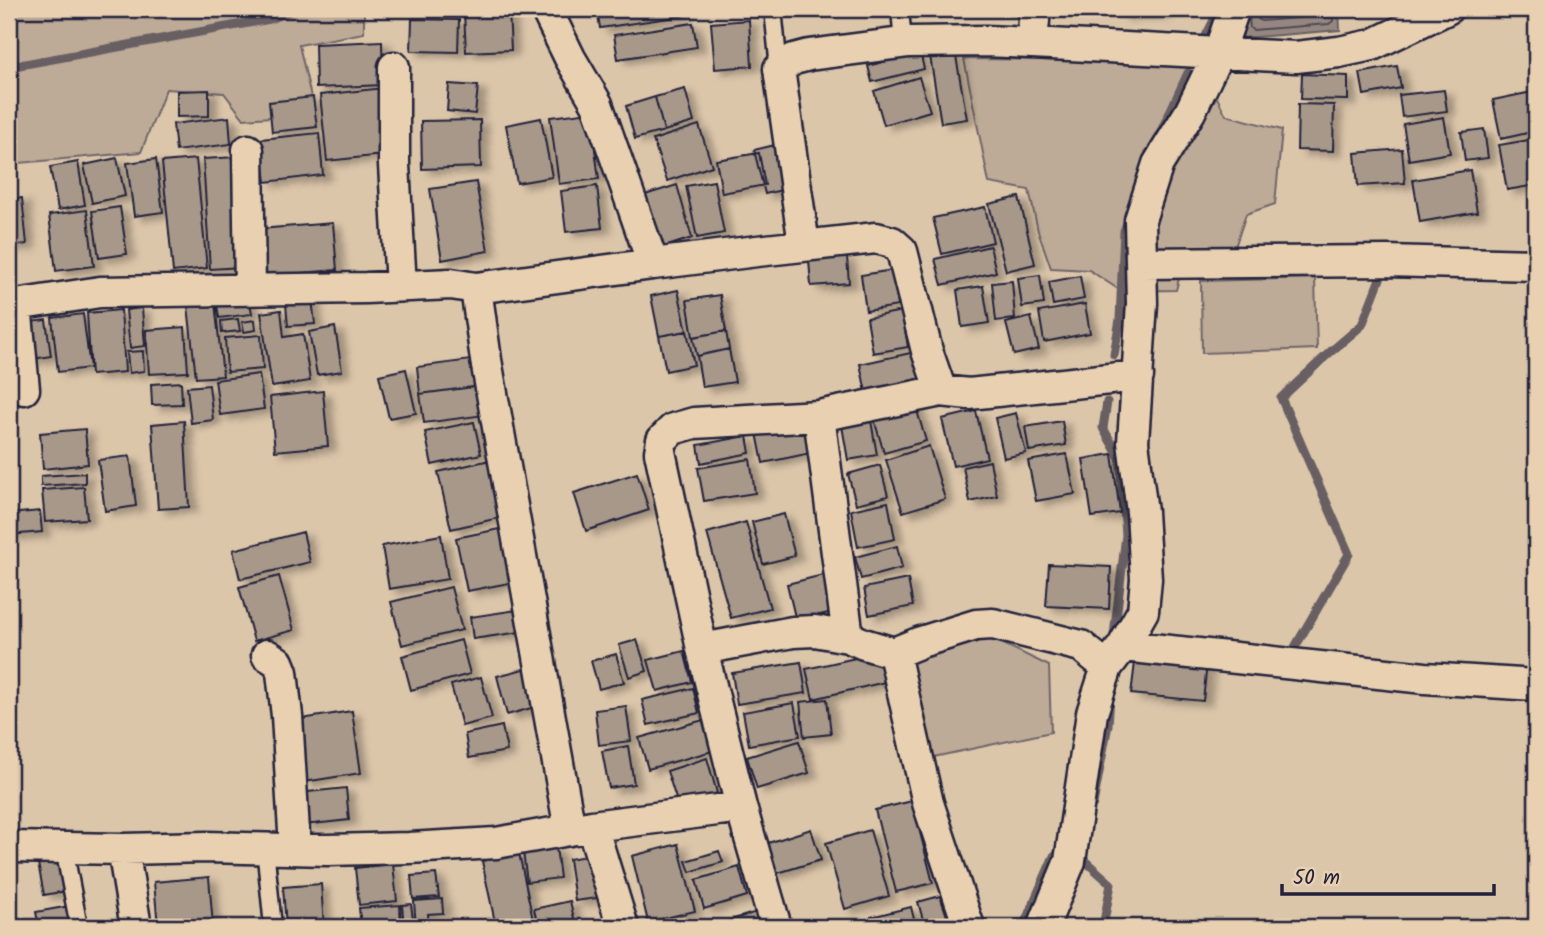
<svg xmlns="http://www.w3.org/2000/svg" width="1545" height="936" viewBox="0 0 1545 936" font-family="Kalam,sans-serif">
<style>
.green{fill:#bdaa97;stroke:#706669;stroke-width:2}
.water{fill:#958780;stroke:#675f64;stroke-width:2}
.lines{fill:none;stroke-linecap:round;stroke-linejoin:round}
.shore{stroke:#504a57;stroke-width:2}
.stream{stroke:#675f64;stroke-width:9}
.building{fill:#a7988a;stroke:#22223b;stroke-width:2;filter:url(#shadow)}
.lane-casing{stroke:#22223b;stroke-width:21}
.street-casing{stroke:#22223b;stroke-width:35}
.lane{stroke:#e8d0b1;stroke-width:16}
.street{stroke:#e8d0b1;stroke-width:30}
</style>
<defs>
<filter id="shadow"><feDropShadow dx="8" dy="4.5" stdDeviation="3.5" flood-color="#0004"/></filter>
</defs>
<rect width="100%" height="100%" fill="#dcc6aa"/>
<filter id="ink" filterUnits="userSpaceOnUse"><feTurbulence type="fractalNoise" baseFrequency=".0143" numOctaves="2"/><feDisplacementMap in="SourceGraphic" scale="14" xChannelSelector="R" yChannelSelector="G"/><feConvolveMatrix kernelMatrix="1 2 1 2 8 2 1 2 1" color-interpolation-filters="sRGB"/></filter>
<g filter="url(#ink)">
<path class="green" d="M9,9h355v24l-65,12 16,69 -71,5 -20,-26 -58,-4 -25,63 -132,12z
M964,59l234,2 28,54 56,15 -7,74 -29,10 -10,30 -16,11 -40,20 -4,15 -55,1 -32,-21 -38,-2 -13,-37 -9,-41 -40,-7z
M1315,278l2,71 -115,4 -1,-72z
M987,636l62,30 2,66 -122,26 -21,-101z"/>
<path class="water" d="M1256,9h83l1,21 -97,8 -2,-28z"/>
<g class="lines">
<path class="shore" d="M1257,9l1,10 3,2 59,-5 3,-2v-5
M1249,17l1,11 3,2 76,-6 4,-3 -1,-12"/>
<path class="stream" d="M1203,42l16,-32
M9,67l261,-48 24,-10
M1158,138l30,-65
M1114,355l6,-36 4,-88 5,-14
M1107,402l-4,26 17,30 6,77 -12,100
M1291,654l58,-100 -68,-156 47,-44 34,-29 21,-54h5
M1093,804l15,-79 2,-28
M1084,852l-1,7 28,25 -8,43
M1023,927l31,-71"/>
</g>
<path class="building" d="M597,9h85l1,7 -83,12z
M1120,9h44v4l-44,2z
M509,11l2,39 -45,2 -2,-39z
M412,19l47,1 -1,32 -47,-1z
M749,20l3,46 -37,3 -4,-46z
M693,23l4,24 -79,12 -4,-24z
M382,41l1,44 -67,3 -1,-44z
M954,45l13,74 -26,4 -12,-73z
M920,52l4,17 -52,13 -4,-16z
M1397,66l4,22 -37,7 -4,-22z
M1302,74l46,2v24l-47,-1z
M919,77l11,34 -46,14 -10,-34z
M449,84l29,2 -3,28 -28,-3z
M384,88l8,66 -65,7 -7,-66z
M685,89l9,33 -30,9 -9,-34z
M209,90v26l-32,1v-26z
M1444,90l3,21 -45,6 -3,-22z
M1532,92l4,20v19l-35,8 -8,-39z
M313,97l4,30 -45,5 -3,-30z
M655,97l9,34 -29,8 -9,-33z
M1298,104l36,1 -1,46 -36,-1z
M590,112l9,67 -40,5 -9,-67z
M229,117l2,27 -55,7 -3,-27z
M1444,117l6,36 -41,7 -6,-36z
M541,118l11,59 -35,6 -11,-58z
M480,120l1,47 -59,2 -1,-48z
M699,125l13,41 -45,15 -14,-41z
M1484,129l4,29 -23,3 -4,-29z
M319,133l4,42 -57,7 -5,-43z
M1529,140l7,45 -29,5 -8,-45z
M779,144l11,44 -25,6 -11,-44z
M1402,149l3,34 -47,3 -3,-33z
M759,153l6,32 -43,8 -6,-33z
M236,157l6,110 -32,2 -7,-110z
M117,158l8,38 -33,7 -8,-38z
M156,159l7,53 -29,4 -7,-53z
M196,159l11,109 -34,4 -11,-110z
M78,162l7,43 -27,5 -8,-43z
M1470,170l7,42 -57,10 -7,-42z
M714,181l10,52 -27,5 -11,-52z
M476,182l12,69 -46,9 -12,-71z
M677,185l15,53 -31,10 -16,-53z
M597,186l5,42 -36,4 -5,-41z
M1019,197l16,67 -29,7 -17,-67z
M22,198l5,46 -18,2v-47z
M120,207l7,47 -28,4 -7,-47z
M985,207l8,35 -51,12 -9,-36z
M87,210l7,56 -38,5 -7,-56z
M333,223l4,47 -74,6 -4,-47z
M990,246l6,26 -54,13 -7,-26z
M847,257l2,26 -38,3 -2,-26z
M893,270l5,36 -32,5 -5,-36z
M1040,275l4,29 -22,3 -4,-29z
M1080,276l4,23 -31,6 -4,-23z
M1012,281l3,38 -19,2 -4,-38z
M983,286l6,37 -27,4 -5,-37z
M678,290l9,41 -28,5 -8,-40z
M311,291l4,33 -27,2 -3,-32z
M720,295l6,36 -33,6 -6,-37z
M250,301l2,13 -33,4 -2,-13z
M215,303l8,73 -27,2 -8,-72z
M1085,304l5,29 -46,9 -5,-30z
M142,308l3,38 -15,2 -4,-38z
M121,310l4,62 -34,3 -4,-62z
M281,310l3,27 19,-3 7,47 -38,6 -11,-74z
M902,311l6,36 -35,6 -6,-35z
M83,314l7,54 -32,4 -6,-54z
M1031,317l8,32 -25,6 -8,-32z
M238,319l2,12 -18,2 -1,-12z
M46,320l5,36 -24,4 -5,-37z
M255,320l1,10 -12,2 -2,-10z
M185,327l3,45 -39,2 -3,-44z
M335,327l7,44 -25,4 -8,-43z
M687,331l7,34 -28,6 -7,-35z
M726,331l3,18 -32,7 -4,-19z
M261,335l2,34 -36,3 -2,-34z
M729,349l6,33 -33,5 -5,-31z
M143,351l1,20 -15,2 -2,-21z
M920,351l6,28 -60,13 -6,-28z
M478,359l3,27 -61,8 -3,-27z
M406,369l10,44 -27,5 -10,-43z
M259,374l5,35 -44,6 -5,-35z
M181,382l1,22 -30,1 -1,-21z
M209,385l4,35 -22,3 -4,-36z
M481,386l4,29 -61,8 -4,-29z
M323,391l5,55 -53,5 -5,-54z
M915,404l11,37 -42,12 -11,-37z
M976,411l11,47 -34,8 -11,-47z
M1016,413l10,40 -22,5 -9,-40z
M870,415l7,40 -29,5 -7,-40z
M184,421l5,86 -31,2 -6,-85z
M1062,421l4,24 -37,6 -4,-24z
M474,422l7,32 -49,11 -7,-33z
M805,423l6,30 -48,10 -6,-30z
M85,429l3,35 -45,5 -3,-36z
M747,436l3,17 -49,10 -3,-18z
M929,446l16,53 -42,13 -17,-52z
M1067,454l8,40 -39,7 -8,-40z
M1112,454l8,59 -28,4 -9,-58z
M130,456l6,50 -31,5 -7,-51z
M750,459l5,34 -51,8 -6,-33z
M490,460l13,57 -52,12 -13,-57z
M990,461l7,35 -27,6 -7,-35z
M880,465l8,31 -32,8 -8,-30z
M85,473v10l-44,3v-10z
M637,473l12,37 -63,21 -12,-38z
M84,487l3,32 -42,3 -3,-32z
M888,502l7,37 -37,8 -7,-37z
M40,511l2,21 -33,3v-21z
M784,514l11,42 -32,8 -11,-42z
M746,522l24,86 -39,10 -24,-85z
M509,527l11,54 -53,10 -11,-53z
M303,532l7,30 -70,17 -7,-29z
M441,535l7,44 -59,10 -7,-43z
M897,546l5,22 -41,11 -6,-22z
M1049,564l62,3 -2,42 -63,-3z
M831,573l9,37 -44,11 -9,-37z
M279,576l15,54 -40,11 -15,-54z
M908,579l5,27 -44,9 -5,-27z
M451,587l11,43 -60,15 -11,-43z
M524,609l3,22 -54,8 -3,-22z
M461,640l9,34 -59,16 -9,-34z
M637,640l10,31 -18,6 -10,-32z
M684,651l8,31 -35,9 -9,-31z
M878,653l7,29 -72,17 -7,-30z
M616,654l8,28 -25,7 -8,-28z
M1136,655l71,8 -4,38 -72,-7z
M801,662l5,31 -69,11 -5,-31z
M535,666l10,38 -38,11 -10,-39z
M481,677l11,41 -30,8 -11,-41z
M693,688l6,25 -51,12 -6,-25z
M827,699l4,35 -27,3 -4,-35z
M794,703l6,33 -51,9 -6,-33z
M626,706l5,35 -32,4 -4,-35z
M352,711l9,62 -57,9 -9,-62z
M707,719l9,31 -68,19 -9,-31z
M502,726l5,25 -38,7 -4,-24z
M799,741l10,32 -52,16 -10,-32z
M628,746l6,38 -25,4 -7,-37z
M707,758l10,35 -39,12 -11,-34z
M346,788l3,32 -45,5 -6,-32z
M912,801l21,82 -37,9 -21,-82z
M811,829l10,31 -50,15 -9,-30z
M870,830l19,66 -44,13 -19,-66z
M678,844l17,67 -47,11 -16,-66z
M556,847l4,31 -33,4 -4,-30z
M719,851l4,11 -33,10 -4,-11z
M519,853l15,72 -9,2h-29l-14,-66z
M58,854l8,37 -22,4 -7,-37z
M597,854l7,43 -29,4 -6,-42z
M393,864l4,37 -38,4 -4,-37z
M739,867l8,29 -43,13 -8,-29z
M436,874l3,23 -26,2 -2,-23z
M209,877l4,49 -55,1 -4,-45z
M321,884l3,43h-38l-3,-40z
M940,896l9,26 -16,5h-8l-7,-25z
M442,899l1,14 -15,1 1,13h-13l-2,-26z
M570,901l6,26h-38l-4,-18z
M411,904l3,23h-10l-2,-22z
M400,905l1,22h-40l-2,-19z
M70,906l4,21h-35l-3,-15z
M911,907l5,20h-42l-3,-10z
M760,911l5,16h-51v-2z"/>
<g class="lines">
<defs>
<path id="lane" d="M773,9l6,60
M900,9l3,34
M265,847l8,80
M64,848l15,79"/>
<path id="street" d="M550,9l-1,6 21,43 27,46 56,160 104,-13 119,-13 16,4 10,9 25,100 14,40 28,3 169,-18
M1032,43l264,14 43,-5 33,-7 75,-36
M394,67v98l7,121
M248,150l2,139
M804,245l-25,-176 15,-10 15,-4 100,-13 76,-1 47,2 3,-34
M1141,263l246,-2 149,4
M476,288l177,-24
M16,305l8,84
M9,306l91,-14 266,-4 85,-4 25,4 10,72 84,470
M819,416l29,221
M1123,646l302,32 111,7
M702,649l91,-17 22,-1 33,6 16,7 30,9 34,150 41,124
M894,653l27,-11 55,-17 17,-1 88,22 26,21
M267,655l11,7 4,10 5,44 8,132
M592,826l31,101
M9,847l114,2 83,-2 122,3 81,-2 87,-5 96,-17 149,-19
M123,849l13,78
M776,927l-35,-120 -39,-158 -42,-197 2,-12 11,-11 21,-6 125,-7 122,-25
M1043,927l27,-66 22,-148 15,-46 16,-21 20,-35 3,-32 -4,-67 -9,-70 9,-139 -2,-83 18,-56 32,-52 29,-60 15,-43"/>
</defs>
<use href="#lane" class="lane-casing"/>
<use href="#street" class="street-casing"/>
<use href="#lane" class="lane"/>
<use href="#street" class="street"/>
</g>
</g>
<rect width="1545" height="936" fill="none" stroke="#e8d0b1" stroke-width="35"/>
<rect x="18" y="18" width="1510" height="901" fill="none" stroke="#22223b" stroke-width="2.5" filter="url(#ink)"/>
<path d="M1282 884v10h212v-10" fill="none" stroke="#22223b" stroke-width="3.5"/>
<text x="1293" y="884" font-size="21" fill="#22223b" stroke="#e8d0b1" stroke-width="5" paint-order="stroke">50 m</text>
</svg>
